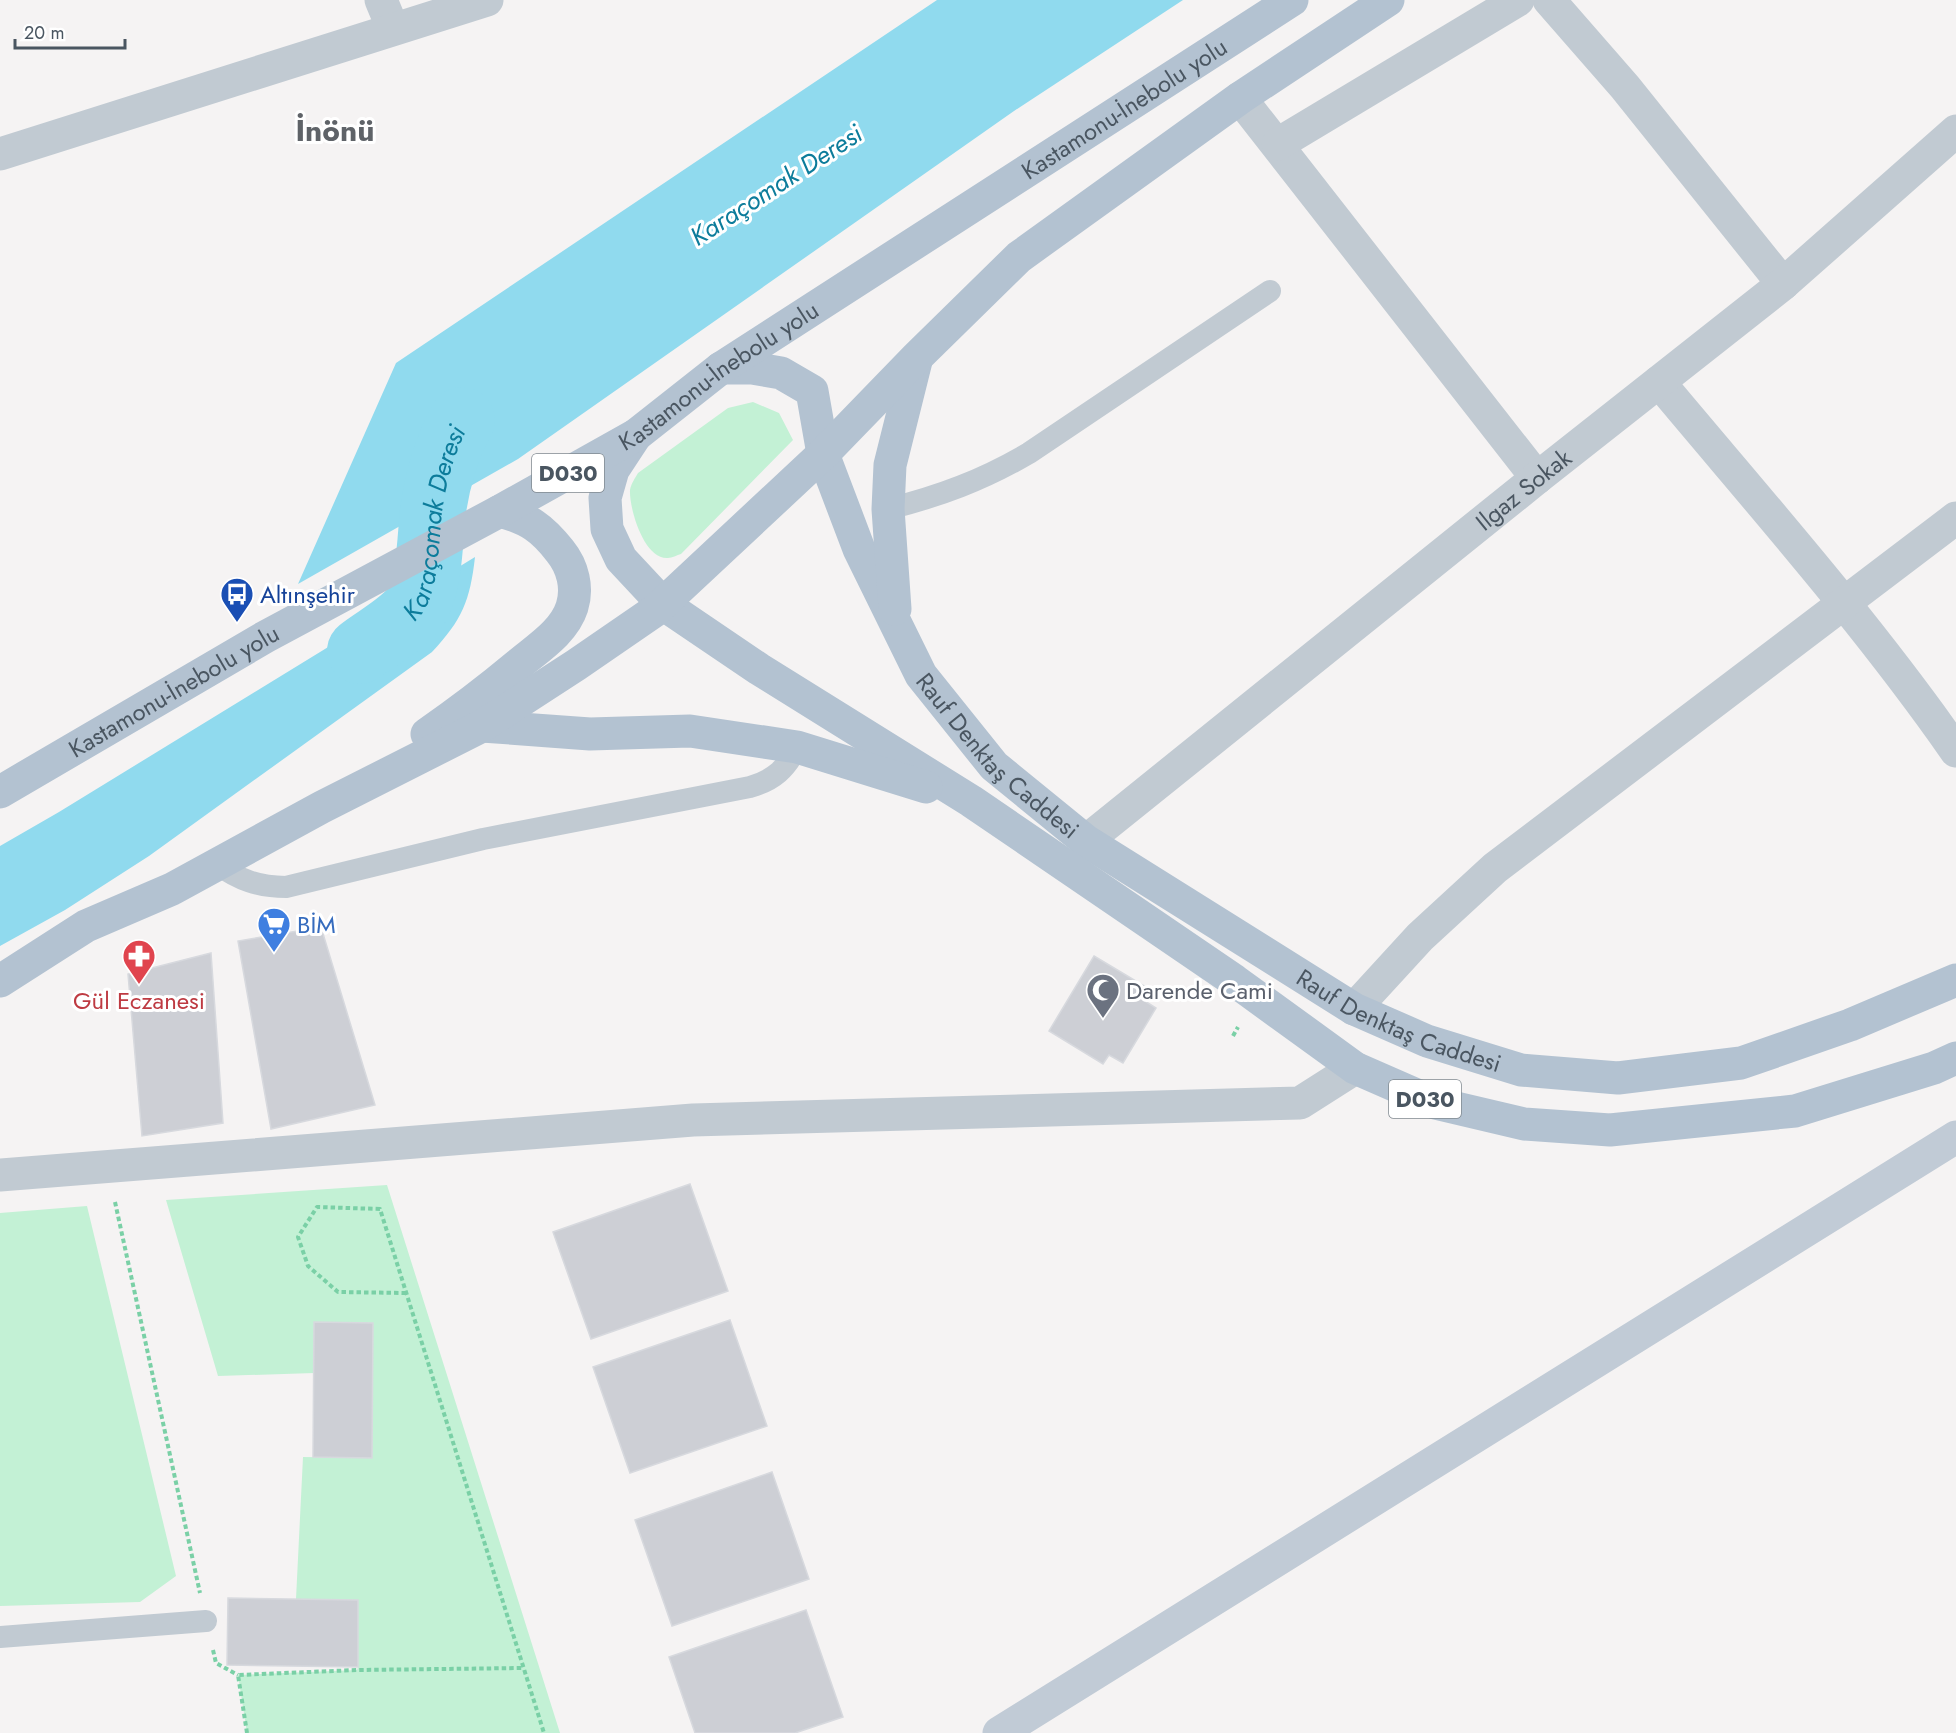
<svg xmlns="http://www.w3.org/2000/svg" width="1956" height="1733" viewBox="0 0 1956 1733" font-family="Jost,sans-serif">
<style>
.green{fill:#c3f1d5}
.water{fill:#90daee}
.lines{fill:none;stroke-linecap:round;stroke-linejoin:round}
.river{stroke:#90daee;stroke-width:66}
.building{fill:#cdcfd5;stroke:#d7d9de;stroke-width:1.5}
.path{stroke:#7ad0a6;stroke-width:4;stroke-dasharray:4.5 3;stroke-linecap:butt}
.lane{stroke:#c1cad2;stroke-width:22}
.street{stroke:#c1cad2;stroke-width:33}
.secondary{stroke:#c1cbd6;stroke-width:33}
.primary{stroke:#b3c2d1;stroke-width:33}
.labels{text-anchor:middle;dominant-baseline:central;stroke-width:6;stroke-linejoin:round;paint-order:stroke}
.shield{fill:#fff;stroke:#808990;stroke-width:1.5}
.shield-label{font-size:22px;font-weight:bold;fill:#4a5661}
.street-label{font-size:24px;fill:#4a5661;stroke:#fff}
.transit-label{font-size:24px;fill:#164399;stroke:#fff;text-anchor:start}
.shop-label{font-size:24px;fill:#366cbe;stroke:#fff;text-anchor:start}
.worship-label{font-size:24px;fill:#5b616d;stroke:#fff;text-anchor:start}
.health-label{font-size:24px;fill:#be3a42;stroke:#fff}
.water-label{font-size:26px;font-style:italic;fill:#0c7c9b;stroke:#fff}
.district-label{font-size:30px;font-weight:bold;fill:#5f6368;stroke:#fff}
</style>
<rect width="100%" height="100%" fill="#f5f3f3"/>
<path class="green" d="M753,402l26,11 14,27 -112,114c-4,1 -9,4 -13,4 -24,2 -39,-50 -38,-68 1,-6 5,-12 8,-17l90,-65z
M387,1185l173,548h-313l-9,-58 119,-5 1,-3 -62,-68 7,-142 68,1 2,-135h-59v50l-96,3 -52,-176z
M87,1206l89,370 -36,26 -140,4v-393z"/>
<path class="water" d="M937,0h246l-169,111 -496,348 -220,125 98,-221z
M475,557c-5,44 -13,63 -43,95l-283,204 -84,54 -65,36v-100l59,-34z"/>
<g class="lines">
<path class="river" id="s1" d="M360,651c18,-14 44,-27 57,-46 13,-22 13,-68 16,-94 4,-30 14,-65 29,-91"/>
</g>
<path class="building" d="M321,927l54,178 -104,24 -33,-188z
M211,953l12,170 -81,13 -14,-162z
M1094,956l52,31 -6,11 16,10 -33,55 -14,-8 -6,9 -54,-33z
M690,1184l38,107 -137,48 -38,-107z
M730,1320l37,106 -137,47 -37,-106z
M314,1322l59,1 -1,135 -59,-1z
M772,1472l37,107 -137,47 -37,-106z
M228,1598l130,2v67l-131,-2z
M806,1610l37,107 -48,16h-100l-26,-76z"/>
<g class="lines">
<path class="path" d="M1233,1036l5,-9
M115,1202l85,391
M406,1293l-68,-1 -30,-26 -10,-29 19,-30 63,2 164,524
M213,1650l3,13 22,12
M247,1733l-9,-58 119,-5 167,-2"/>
<path class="lane" d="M888,509c52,-13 95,-29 141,-56l241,-162
M217,864c22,16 42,23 69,23l197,-48 267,-52c24,-7 36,-18 47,-40
M0,1637l206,-16"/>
<g class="street">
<path d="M381,0l12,29"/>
<path d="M1549,0l76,87 158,197"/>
<path d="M1240,98l297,380"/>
<path d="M1278,144l240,-144"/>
<path d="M0,154l487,-154"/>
<path d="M1659,382c101,121 207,240 297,369"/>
<path id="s2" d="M1086,841l451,-363 246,-194 173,-153"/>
<path d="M1354,1009l66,-72 75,-69 461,-350"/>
<path d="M0,1175l693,-55 607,-17 55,-35"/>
</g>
<path class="secondary" d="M999,1733l957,-596"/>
<g class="primary">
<path id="s3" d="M721,368h31l29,5 31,18 11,63 36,95 62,126 73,91 92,75 268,168 73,32 94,29 97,8 123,-15 109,-38 106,-45"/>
<path d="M636,435l-23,35 -8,28 2,31 14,30 42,45 96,65 212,132 264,180 120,87 80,35 89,21 86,6 185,-19 139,-43 22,-10"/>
<path d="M895,609l-7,-100 2,-44 26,-104"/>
<path d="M482,726l108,8 100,-3 107,16 129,40"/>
<path d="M427,734c32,-22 62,-45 92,-70 19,-16 45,-32 53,-57 6,-19 1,-40 -12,-56 -18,-23 -31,-32 -60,-40"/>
<path id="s4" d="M0,792l265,-155 235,-126 136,-76 85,-67 571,-368"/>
<path d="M0,981l86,-55 86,-37 150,-82 160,-81 94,-61 80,-55 167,-156 94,-97 102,-100 221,-159 148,-98"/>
</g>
</g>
<defs>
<symbol id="bus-pin" viewBox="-11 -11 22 30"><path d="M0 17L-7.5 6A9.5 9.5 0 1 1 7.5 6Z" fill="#1a4fb4" stroke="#fff"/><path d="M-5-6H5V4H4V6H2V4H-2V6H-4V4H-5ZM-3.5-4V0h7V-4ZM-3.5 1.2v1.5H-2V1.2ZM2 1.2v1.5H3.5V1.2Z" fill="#fff"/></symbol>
<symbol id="supermarket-pin" viewBox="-11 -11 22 30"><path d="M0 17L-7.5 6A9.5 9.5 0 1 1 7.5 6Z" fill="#3f7fe0" stroke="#fff"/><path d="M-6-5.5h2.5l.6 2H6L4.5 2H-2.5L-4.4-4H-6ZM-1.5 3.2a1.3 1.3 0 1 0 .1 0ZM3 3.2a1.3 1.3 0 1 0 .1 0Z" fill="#fff"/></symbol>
<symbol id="pharmacy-pin" viewBox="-11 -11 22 30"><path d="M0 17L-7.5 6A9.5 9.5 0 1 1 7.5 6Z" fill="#e0444e" stroke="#fff"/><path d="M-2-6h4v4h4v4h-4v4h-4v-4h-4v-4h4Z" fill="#fff"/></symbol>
<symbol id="mosque-pin" viewBox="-11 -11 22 30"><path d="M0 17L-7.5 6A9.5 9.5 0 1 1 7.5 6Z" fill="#6b7280" stroke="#fff"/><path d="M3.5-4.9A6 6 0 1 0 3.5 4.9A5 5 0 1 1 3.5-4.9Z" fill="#fff"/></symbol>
</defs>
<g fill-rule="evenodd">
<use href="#bus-pin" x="218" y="575" width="38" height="52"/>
<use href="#supermarket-pin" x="255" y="905" width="38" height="52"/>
<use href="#pharmacy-pin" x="120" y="937" width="38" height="52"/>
<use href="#mosque-pin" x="1084" y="971" width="38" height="52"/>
</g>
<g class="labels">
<g class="shield">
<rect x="532" y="454" width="72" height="38" rx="4.5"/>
<rect x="1389" y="1080" width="72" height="38" rx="4.5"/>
</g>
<g class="shield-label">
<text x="568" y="473">D030</text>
<text x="1425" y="1099">D030</text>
</g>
<g class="street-label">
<text stroke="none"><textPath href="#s4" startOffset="1317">Kastamonu-İnebolu yolu</textPath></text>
<text stroke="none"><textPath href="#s4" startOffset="831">Kastamonu-İnebolu yolu</textPath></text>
<text stroke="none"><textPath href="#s2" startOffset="561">Ilgaz Sokak</textPath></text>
<text stroke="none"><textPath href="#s4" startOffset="201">Kastamonu-İnebolu yolu</textPath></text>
<text stroke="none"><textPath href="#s3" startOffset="514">Rauf Denktaş Caddesi</textPath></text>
<text stroke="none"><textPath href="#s3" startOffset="1000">Rauf Denktaş Caddesi</textPath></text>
</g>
<g class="transit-label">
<text x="260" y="594">Altınşehir</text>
</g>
<g class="shop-label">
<text x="297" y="924">BİM</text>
</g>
<g class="worship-label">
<text x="1126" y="990">Darende Cami</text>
</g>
<g class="health-label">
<text x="139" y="1000">Gül Eczanesi</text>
</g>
<g class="water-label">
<text transform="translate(776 185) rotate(-33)">Karaçomak Deresi</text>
<text stroke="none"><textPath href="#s1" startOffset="158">Karaçomak Deresi</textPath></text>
</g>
<g class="district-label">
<text x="335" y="130">İnönü</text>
</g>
</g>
<path d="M15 39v9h110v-9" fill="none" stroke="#4a5661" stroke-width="3"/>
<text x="24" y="39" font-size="18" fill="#4a5661" stroke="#ffffff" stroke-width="4.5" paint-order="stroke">20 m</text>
</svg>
